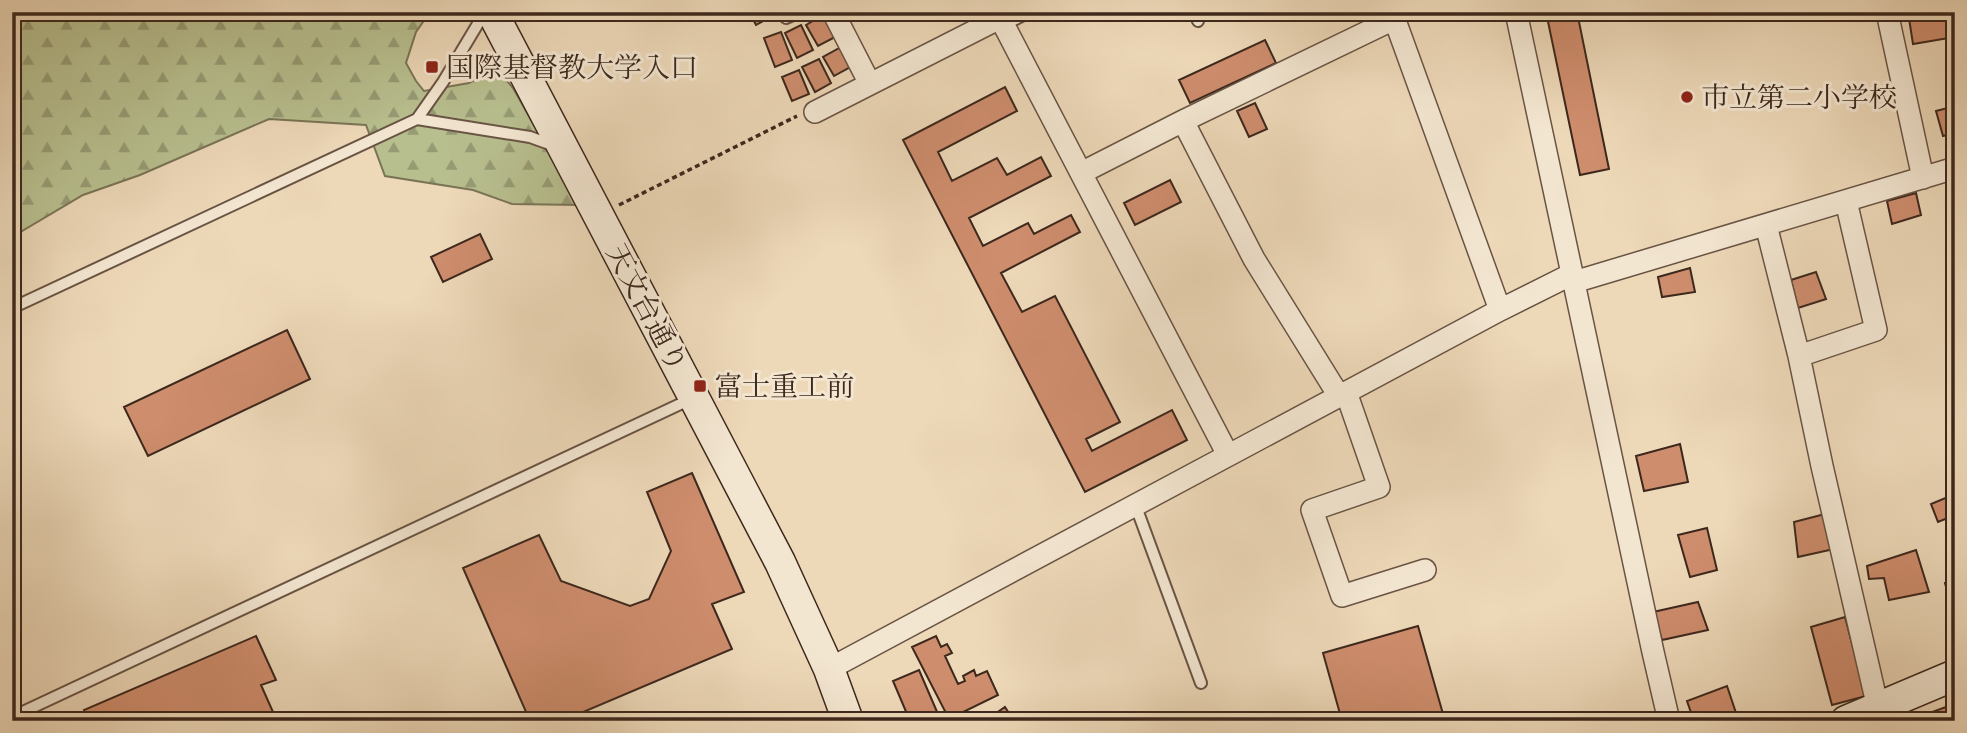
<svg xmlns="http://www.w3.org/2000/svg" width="1967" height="733" viewBox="0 0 1967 733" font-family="'IM FELL Great Primer','Noto Serif JP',serif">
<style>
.forest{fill:url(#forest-firs);stroke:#7a7456;stroke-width:2}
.building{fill:#ce8d6d;stroke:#3d281d;stroke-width:2}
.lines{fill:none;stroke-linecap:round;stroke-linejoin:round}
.lane-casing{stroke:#695444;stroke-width:14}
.street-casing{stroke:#695444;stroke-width:24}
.secondary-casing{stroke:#3d281d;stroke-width:33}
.path{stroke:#3d281d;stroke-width:3.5;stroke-dasharray:5 3.5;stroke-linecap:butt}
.lane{stroke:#f3e6d1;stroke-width:10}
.street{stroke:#f3e6d1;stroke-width:21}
.secondary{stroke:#f3e6d1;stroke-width:30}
.poi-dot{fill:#8f2418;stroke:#f3e6d1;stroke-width:2.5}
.labels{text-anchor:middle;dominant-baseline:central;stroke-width:6;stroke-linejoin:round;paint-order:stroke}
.poi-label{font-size:28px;fill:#3d281d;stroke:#f3e6d1;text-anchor:start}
.street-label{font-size:28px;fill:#3d281d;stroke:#f3e6d1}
</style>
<defs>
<pattern id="forest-firs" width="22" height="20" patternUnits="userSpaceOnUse" patternTransform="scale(1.75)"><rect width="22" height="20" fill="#b8bf8f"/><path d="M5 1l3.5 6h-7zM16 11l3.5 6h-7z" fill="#979b74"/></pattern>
</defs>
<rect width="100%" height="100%" fill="#edd8b8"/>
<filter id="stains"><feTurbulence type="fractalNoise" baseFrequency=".00286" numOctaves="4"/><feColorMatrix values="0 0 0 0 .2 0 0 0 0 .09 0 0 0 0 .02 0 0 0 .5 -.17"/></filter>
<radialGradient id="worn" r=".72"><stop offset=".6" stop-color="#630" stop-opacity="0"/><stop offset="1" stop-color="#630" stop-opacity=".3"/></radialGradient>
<path class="forest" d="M12,12h418l-14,20 -10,31 10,18 8,10 45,-8 27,-15 17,20 66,117 -67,-1 -39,-14 -88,-14 -19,-51 -97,-6 -129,56 -57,20 -71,42z"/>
<path class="building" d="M749,12h23l2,3 -18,10z
M1546,12h31l32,157 -29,6z
M1908,12h45l2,25 -42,7z
M825,14l12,22 -19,10 -12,-21z
M801,25l12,25 -16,8 -12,-25z
M781,32l11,28 -17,7 -11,-29z
M1265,40l11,23 -86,40 -11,-23z
M841,47l11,19 -18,10 -11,-19z
M819,59l12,24 -16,9 -13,-25z
M799,70l10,24 -17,7 -10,-24z
M1005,87l12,24 -79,41 14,29 45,-23 10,17 34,-18 10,19 -82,42 14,28 45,-23 6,11 37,-19 9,17 -79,41 21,39 33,-16 65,126 -34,17 6,12 80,-41 15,30 -102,52 -182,-352z
M1255,103l12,26 -18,8 -12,-26z
M1955,106v27l-12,3 -7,-25z
M1170,180l11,22 -46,23 -11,-22z
M1916,193l5,22 -29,9 -5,-23z
M480,234l12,25 -49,23 -12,-25z
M1955,256v17l-6,-16z
M1690,268l5,24 -33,5 -4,-20z
M1816,272l10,27 -28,9 -7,-28z
M287,330l23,49 -162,77 -24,-49z
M1680,444l8,38 -44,9 -8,-35z
M692,473l52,119 -32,12 20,45 -170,72h-32l-67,-153 76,-33 22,46 69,25 19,-7 22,-48 -24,-59z
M1955,494v21l-17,7 -7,-18z
M1825,514l9,35 -36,8 -4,-35z
M1707,528l10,42 -27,7 -12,-42z
M1916,550l13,42 -40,8 -5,-22 -15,1 -2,-13z
M1955,581v27l-3,1 -7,-26z
M1698,602l10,28 -46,10 -9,-28z
M1845,617l21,79 -34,9 -21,-78z
M1418,626l27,95h-103l-19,-68z
M256,636l20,44 -15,5 16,36h-189l-4,-11z
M936,636l5,11 6,-3 5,9 -7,3 13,28 7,-3 -2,-5 11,-6 2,6 11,-5 11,24 -49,24 -37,-72z
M919,670l22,51h-31l-17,-40z
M1727,686l9,27 -16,6v2h-26l-7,-20z
M1951,705l4,16h-47z
M1005,707l9,14h-29z"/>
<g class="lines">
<defs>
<path id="lane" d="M783,12l3,6 14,-6
M1194,12l4,9
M1004,25l25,-13
M417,119l113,18 25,9
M12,308l405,-189 26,-37 42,-70
M1135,504l66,179
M12,717l679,-318"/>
<path id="street" d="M833,12l37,72
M997,12l231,443
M1392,12l108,298
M1516,12l137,640 16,69
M1887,12l36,166
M815,112l185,-94
M1183,121l71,138 85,137
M1081,173l102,-52 211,-102
M1766,225l33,131 23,110 56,242
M1574,282l381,-114
M1799,356l77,-26 -30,-129
M1346,392l33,95 -67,23 30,86 83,-26
M829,669l671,-359 72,-36"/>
<path id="secondary" d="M492,12l288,550 49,107 19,52
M1846,721l109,-46"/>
</defs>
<use href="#lane" class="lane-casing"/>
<use href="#street" class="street-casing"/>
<use href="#secondary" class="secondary-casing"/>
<path class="path" d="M619,205l178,-89"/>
<use href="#lane" class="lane"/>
<use href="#street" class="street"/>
<use href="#secondary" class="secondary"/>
</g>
<g class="poi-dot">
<rect x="425" y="60" width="14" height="14" rx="3.5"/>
<circle cx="1687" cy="97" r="7"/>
<rect x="693" y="379" width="14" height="14" rx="3.5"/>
</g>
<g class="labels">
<g class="poi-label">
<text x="446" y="67">国際基督教大学入口</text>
<text x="1701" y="97">市立第二小学校</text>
<text x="714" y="386">富士重工前</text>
</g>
<g class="street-label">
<text transform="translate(647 308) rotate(62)">天文台通り</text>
</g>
</g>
<rect width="1967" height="733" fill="none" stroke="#edd8b8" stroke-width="42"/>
<rect x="14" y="14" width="1939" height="705" fill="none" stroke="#3d281d" stroke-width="3.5"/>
<rect x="21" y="21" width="1925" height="691" fill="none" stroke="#3d281d" stroke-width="2"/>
<rect width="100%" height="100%" filter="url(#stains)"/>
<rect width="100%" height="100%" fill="url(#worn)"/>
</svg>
